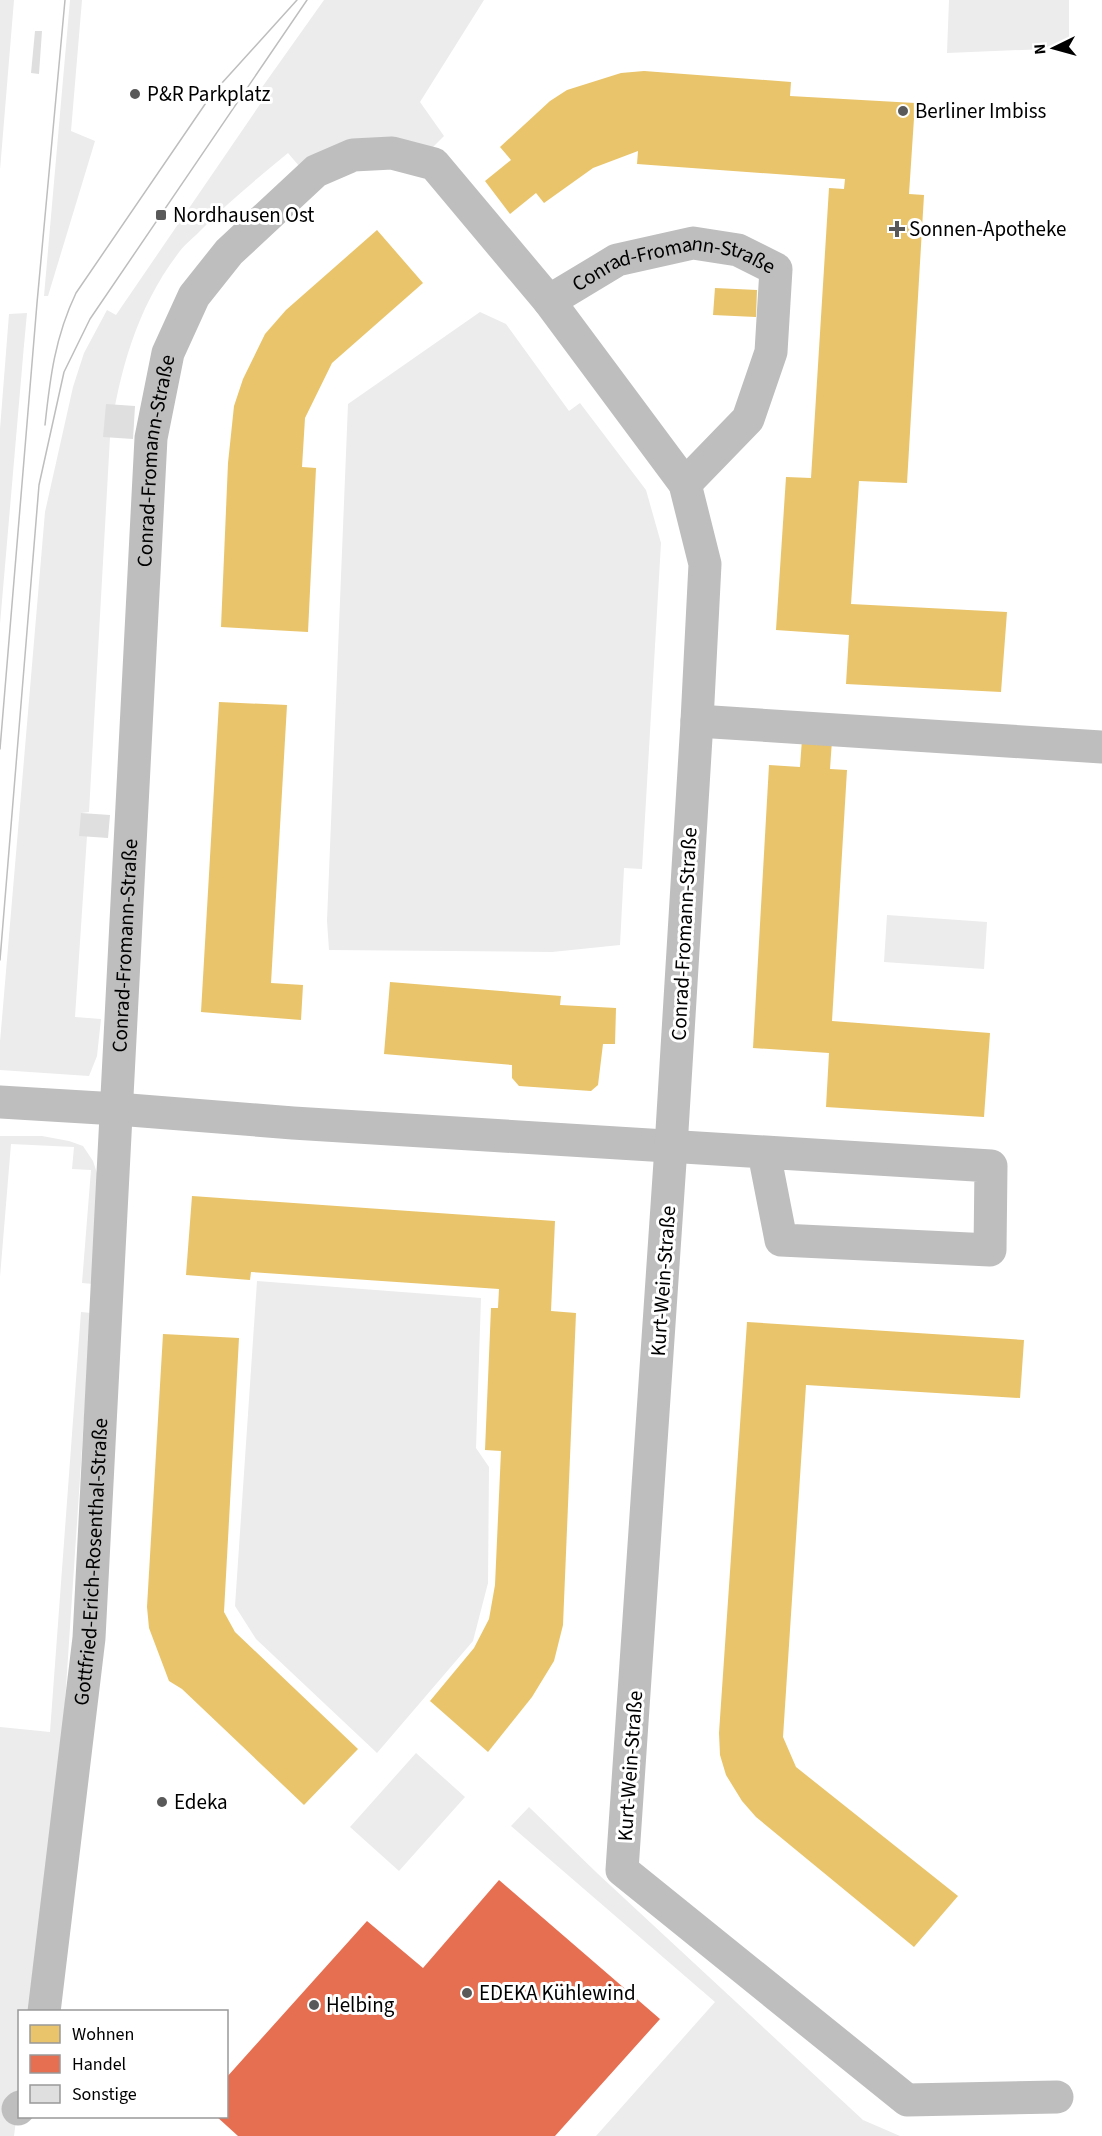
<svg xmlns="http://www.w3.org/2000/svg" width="1102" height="2136" viewBox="0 0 1102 2136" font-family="'Source Sans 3',sans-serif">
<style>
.green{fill:#ececec}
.homes{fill:#e9c46a}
.shops{fill:#e76f51}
.building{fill:#dfdfdf}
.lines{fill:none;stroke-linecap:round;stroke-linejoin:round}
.minor{stroke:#bebebe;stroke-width:33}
.tram{stroke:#bebebe;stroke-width:1.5}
.poi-dot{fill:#595959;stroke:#fff;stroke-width:2}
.labels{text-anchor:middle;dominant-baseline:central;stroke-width:6;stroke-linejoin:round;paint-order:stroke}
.poi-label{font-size:21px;fill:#000;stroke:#fff;text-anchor:start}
.street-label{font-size:21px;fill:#000;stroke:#fff}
</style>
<rect width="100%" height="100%" fill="#fff"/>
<path class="green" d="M0,0h14l-14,170z
M70,0h12l-11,131 24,10 -47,155h-4z
M324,0h160l-64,102 24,34 -18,18 -121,19 -17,-20c-30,25 -61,50 -89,79 -7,7 -16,14 -22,23 -40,53 -58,117 -67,182l-21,375 -8,1 6,23 -12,181 26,2 -4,37 -8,20 -89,-6v-28l45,-530 28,-125 11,-34 23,-43 9,5 149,-218 -7,-4z
M949,0h120v48l-122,5z
M480,312l26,12 63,87 11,-8 66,87 15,53 -19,326 -18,-1 -4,77 -68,7 -223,-2 -2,-29 21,-517z
M27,313l-3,32 -24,279v-195l9,-115z
M887,915l100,7 -3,47 -100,-7z
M0,1136h42l27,5 14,5 10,15 6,18 -6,105 -11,-1 9,-113 -19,-1 2,-22 -63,-3 -11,133z
M257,1281l224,17 -5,150 13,19 -1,116 -15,58 -96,112 -121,-114 -21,-33z
M81,1312l10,1 -28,419 -34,279 -9,1v77l-6,47h-14v-409l50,5z
M416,1753l49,44 -66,74 -49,-44z
M529,1807l68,66 266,247 37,16h-304l119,-134 -204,-176z"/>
<path class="homes" d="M644,71l147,11 -1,14 125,7 -6,91 15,1 -17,288 -48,-2 -8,123 156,8 -6,80 -155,-8 3,-49 -73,-5 10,-153 25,1 18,-290 15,1 1,-10 -208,-15 1,-13 -45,17 -49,35 -8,-10 -26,21 -25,-33 26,-21 -11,-13 50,-46 17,-11 54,-17z
M377,230l46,53 -91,80 -27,55 -3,49 14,1 -8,164 -87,-5 7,-164 6,-57 9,-27 22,-45 21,-24z
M715,288l42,2 -1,27 -43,-2z
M219,702l68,3 -16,278 32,2 -2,35 -100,-8z
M802,739l30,1 -2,29 17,1 -15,251 158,12 -6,84 -158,-10 3,-54 -76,-5 16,-283 31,2z
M390,982l171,14 -1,9 56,3 -1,36h-12l-5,41 -7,6 -72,-5 -7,-8v-13l-128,-11z
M192,1196l363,25 -4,90 25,2 -13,312 -9,36 -22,36 -44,55 -58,-51 44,-53 15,-29 6,-34 6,-134 -16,-1 6,-142h7l1,-19 -248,-17 -1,8 -64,-5z
M747,1322l277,18 -4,58 -214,-13 -23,352 13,30 162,129 -44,51 -158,-130 -14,-16 -16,-26 -6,-20 -1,-22z
M163,1334l76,4 -15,274 11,20 123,117 -54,56 -122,-116 -13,-8 -20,-53 -2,-21z"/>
<path class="shops" d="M499,1880l161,139 -105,117h-317l-22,-20h10v-38l141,-157 56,47z"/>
<path class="building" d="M35,31h7l-3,43 -8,-1z
M106,404l29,2 -2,33 -30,-2z
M81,813l29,2 -2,23 -29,-2z"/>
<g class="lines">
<g class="minor">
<path id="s1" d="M549,301l68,-41 76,-17 45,7 38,19 -5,83 -23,67 -63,65"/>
<path d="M697,721l405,26"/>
<path d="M0,1102l117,7 176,14 698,43 -1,84 -209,-10 -17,-87"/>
<path id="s2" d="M44,2012l45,-374 62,-1200 17,-85 26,-57 35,-44 87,-81 37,-16 39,-2 42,11 115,137 136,183 20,80 -8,157 -26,426 -49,723 285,230 150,-3"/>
<path d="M18,2109l2,-2"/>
</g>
<path class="tram" d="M45,425c5,-47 10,-88 31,-132l136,-199 85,-94
M0,749l37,-446 28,-303
M0,960l39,-475 25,-113 26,-53 217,-319"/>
</g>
<g class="poi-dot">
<circle cx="135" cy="94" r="6"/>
<circle cx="903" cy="111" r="6"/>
<rect x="155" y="209" width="12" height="12" rx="3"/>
<path d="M894 220h6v6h6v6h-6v6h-6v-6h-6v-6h6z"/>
<circle cx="162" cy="1802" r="6"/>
<circle cx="467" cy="1993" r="6"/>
<circle cx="314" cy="2005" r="6"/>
</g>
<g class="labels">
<g class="poi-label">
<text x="147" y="94">P&amp;R Parkplatz</text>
<text x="915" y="111">Berliner Imbiss</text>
<text x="173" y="215">Nordhausen Ost</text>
<text x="909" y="229">Sonnen-Apotheke</text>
<text x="174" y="1802">Edeka</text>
<text x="479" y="1993">EDEKA Kühlewind</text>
<text x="326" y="2005">Helbing</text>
</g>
<g class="street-label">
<text stroke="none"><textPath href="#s1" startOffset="136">Conrad-Fromann-Straße</textPath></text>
<text stroke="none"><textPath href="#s2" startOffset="1556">Conrad-Fromann-Straße</textPath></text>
<text transform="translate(684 934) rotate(-87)">Conrad-Fromann-Straße</text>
<text stroke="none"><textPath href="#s2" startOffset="1070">Conrad-Fromann-Straße</textPath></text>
<text transform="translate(663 1281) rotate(-86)">Kurt-Wein-Straße</text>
<text stroke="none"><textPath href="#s2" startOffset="453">Gottfried-Erich-Rosenthal-Straße</textPath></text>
<text transform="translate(630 1766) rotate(-86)">Kurt-Wein-Straße</text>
</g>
</g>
<rect x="18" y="2010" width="210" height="108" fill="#ffffff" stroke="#999999" stroke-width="1.5"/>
<rect x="30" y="2025" width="30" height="18" fill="#e9c46a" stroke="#999999" stroke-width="1.5"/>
<text x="72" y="2040" font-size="18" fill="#000000">Wohnen</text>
<rect x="30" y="2055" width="30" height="18" fill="#e76f51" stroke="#999999" stroke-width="1.5"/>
<text x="72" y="2070" font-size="18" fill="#000000">Handel</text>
<rect x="30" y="2085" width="30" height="18" fill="#dfdfdf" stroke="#999999" stroke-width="1.5"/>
<text x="72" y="2100" font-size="18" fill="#000000">Sonstige</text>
<g transform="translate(1054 48) rotate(265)" stroke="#ffffff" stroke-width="4.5" paint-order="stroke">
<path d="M0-4.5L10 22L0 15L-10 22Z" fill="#000000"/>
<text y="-9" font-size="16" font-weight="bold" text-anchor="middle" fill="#000000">N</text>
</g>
</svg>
